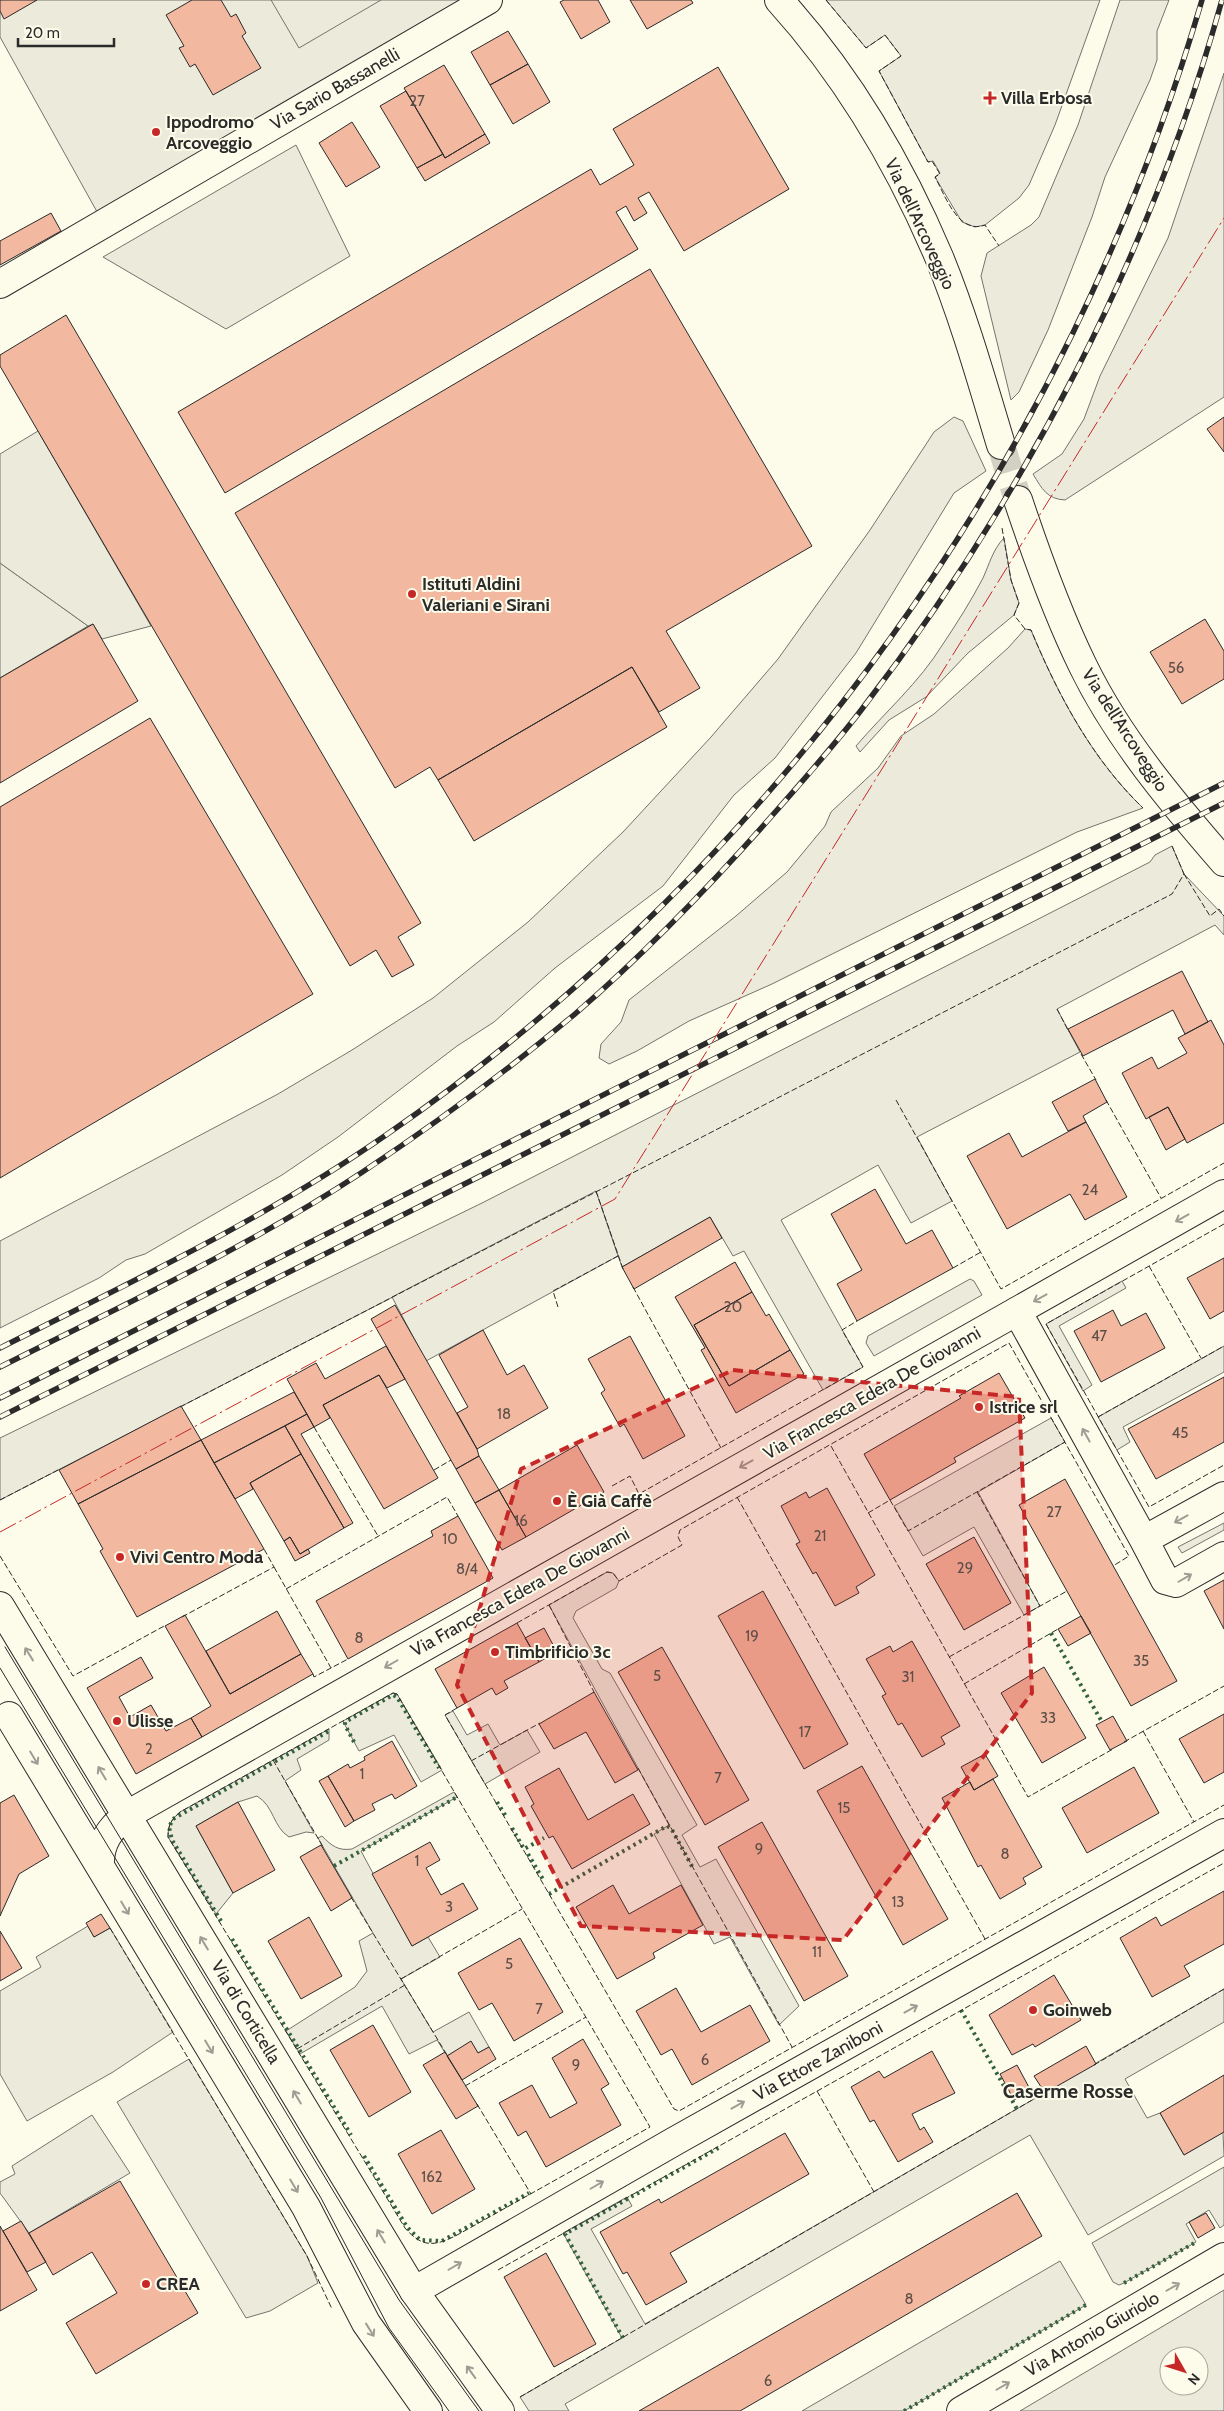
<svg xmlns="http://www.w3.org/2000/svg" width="1224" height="2411" viewBox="0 0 1224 2411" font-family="Cabin,sans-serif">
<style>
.green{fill:#ecebdb;stroke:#74746e;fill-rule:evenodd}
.parking{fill:#eceadb;stroke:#74746e}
.building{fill:#f2b8a0;stroke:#2b2b2b}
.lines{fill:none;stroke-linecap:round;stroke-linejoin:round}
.tertiary-tunnel{stroke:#d3d1c4;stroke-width:28;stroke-dasharray:28 14;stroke-linecap:butt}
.minor-casing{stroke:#2b2b2b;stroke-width:30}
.tertiary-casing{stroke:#2b2b2b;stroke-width:30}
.secondary-casing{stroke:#2b2b2b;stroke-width:30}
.minor{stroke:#fdfbea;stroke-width:28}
.tertiary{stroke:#fdfbea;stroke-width:28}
.secondary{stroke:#fdfbea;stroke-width:28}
.tram{stroke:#2b2b2b;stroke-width:1}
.rail-casing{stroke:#2b2b2b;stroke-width:5.5}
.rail{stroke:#fdfbea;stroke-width:4;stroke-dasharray:11;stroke-linecap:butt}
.hedge{stroke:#34623c;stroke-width:4;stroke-dasharray:2.5 4;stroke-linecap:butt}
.fence{stroke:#2b2b2b;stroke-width:1;stroke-dasharray:6 2.5;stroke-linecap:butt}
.power{stroke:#c62828;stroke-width:1;stroke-dasharray:18 4 2.5 4;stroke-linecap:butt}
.oneway{stroke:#9e9d94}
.marked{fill:#c62828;fill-opacity:0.2;stroke:#c62828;stroke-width:4;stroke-dasharray:10 6;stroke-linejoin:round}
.poi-dot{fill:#c62828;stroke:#fdfbea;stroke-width:2}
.labels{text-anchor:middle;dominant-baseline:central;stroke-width:4;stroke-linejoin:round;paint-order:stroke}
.number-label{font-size:15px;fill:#5d4e48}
.street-label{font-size:18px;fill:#2b2b2b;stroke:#fdfbea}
.poi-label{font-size:18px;font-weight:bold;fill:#2b2b2b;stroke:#fdfbea;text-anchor:start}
.quarter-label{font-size:20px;font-weight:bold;fill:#2b2b2b;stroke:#fdfbea}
</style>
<rect width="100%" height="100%" fill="#fdfbea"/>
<path class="green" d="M0,0h472l-366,228 -106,-191z
M1120,0h49l-12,31v29l-7,20 -45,97 -13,40 -44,113 -29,62 -8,8 -30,-124 6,-23 44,-28 8,-8 39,-92z
M1224,73v324l-159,103c-18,-1 -23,-11 -32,-26l29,-20 22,-35 16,-43 68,-138z
M954,417l9,4 23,50 -32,22 -98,160 -81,105 -41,37 -71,91 -108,82 -61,54 -37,24 -119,91 -56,38 -137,79 -19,6 -27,18 -99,50v-87l278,-147 74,-44 81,-52 95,-76 95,-90 88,-95 67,-78 92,-129 64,-98z
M1004,538l7,42 8,23 -5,12 -46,38 -42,44 -37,23 -29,32 -4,-6c29,-34 63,-63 87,-102 14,-21 28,-43 40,-66 6,-13 10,-29 21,-40z
M0,563l88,63 -88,52z
M1025,629l6,1c27,65 61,129 112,178l-66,24 -305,152 -83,37 -52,30 -28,13 -10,-6 2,-14 20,-22 8,-22 107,-84 51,-44 38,-46 6,-14 47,-44 23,-32 33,-22 74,-66z
M1172,846l12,28 40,42v19l-9,-10 -158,84 23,43 -163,85 35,64 -41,22 -33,-58 -97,55 82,147 -40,23 -79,-139 -11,5 -23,-39 -88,50 -26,-75 -596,308v-62l482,-235 668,-341 5,-7z
M1122,1281l4,7 -67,38 33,59 -9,6 -37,-67z
M1224,1346v26l-101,55 7,15 -13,8 -19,-33z
M1051,1418l14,24 -87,50 62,114 -16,9 -50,-88 -51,29 -29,-50z
M1224,1523v7l-42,23 -4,-6z
M607,1572l6,1 6,8 -3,7 -40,23 -3,7 29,51 8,4 87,152 -15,10 18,32 16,-8 83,147 -20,19 -49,-88 -16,7 -60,-110 15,-9 -120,-220z
M393,1693l4,1 45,76 -21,12 -27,-47 -35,16 -14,-26 -2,-4z
M453,1711l14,24 21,-11 12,21 27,-15 13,22 -55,32 -40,-69z
M329,1729v11l-32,19 4,11 -16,11 29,52 -8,-1 -17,5c-16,-10 -15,-31 -32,-41l-19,6 -42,24 37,67 -17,21 -48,-77c0,-12 3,-17 12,-25z
M454,1792l3,5 -96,54 51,95 16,-9 12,20 -39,22 32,53 36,-20 20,35 -11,6 -7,-11 -24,14 -10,-16 -28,14 -27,-48 -82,48 -14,-23 69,-44 12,-16 -8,-30 14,-8 -55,-95 4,-2c10,10 16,15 30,13z
M88,1926l6,11 16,-9 63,104 -60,40 -86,49 -27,-47v-83l41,-24 -5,-10z
M1224,1989v33l-99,57 22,39 13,-5 24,42 39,-23 1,24 -136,79 -58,-100 -465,269 4,7h-40l-9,-14 102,-59 -59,-105 64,-36 5,9 -41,23 54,95z
M189,2059l118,197 11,27 -48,28 -24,7 -129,-216z
M92,2115l38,58 -101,60 -29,-40v-11l15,-8 -3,-8z
M1224,2167v58l-4,3 -11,-18 -23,14 10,18 -72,41 -5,2 -6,-3 -21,-39z
M1060,2261l26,44 -182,106h-102z
M1224,2290v121h-204zM1169,2356h30v30h-30z"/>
<path class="parking" d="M271,0h110l-82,48z
M826,0h274l-45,125 -26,60 -10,13 -34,27 -10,2 -13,-5 -27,-45 5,-4 -7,-12 -5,1 -49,-91 22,-15 -16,-21 -19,13z
M296,145l54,111 -124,73 -123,-72z
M38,431l113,195 -49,13 -9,-15 -5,2 -88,-63v-109z
M596,1191l22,65 -192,105 -34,-64z
M970,1279l4,2 8,14 -108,61 -8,-13 2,-7z"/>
<path class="building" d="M0,0h37l-33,19 -4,-8z
M192,0h29l10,17 5,-3 10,19 -4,3 19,32 -48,27 -18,-31 -5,3 -11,-19 5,-2 -18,-31z
M564,0h34l12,22 -29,17 -21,-37z
M630,0h61l2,3 -46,26z
M508,31l20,33 -38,21 -19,-33z
M528,64l22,38 -37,22 -23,-39z
M444,65l41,69 -40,24 -41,-70z
M718,67l71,122 -105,62 -35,-59 -11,6 9,15 -13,8 -8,-15 -10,6 22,37 -413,244 -47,-81 413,-243 9,16 34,-20 -21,-36z
M406,91l37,63 -26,14 -37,-62z
M352,122l28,45 -34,20 -27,-44z
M485,134l5,9 -65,38 -8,-13 26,-14 2,4z
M51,213l10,18 -61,34v-24z
M650,269l162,277 -146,85 34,57 -41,24 -27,-45 -194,113 -8,-13 -35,21 -160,-275z
M66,315l355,608 -23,14 16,28 -22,12 -16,-27 -26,16 -350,-600v-11z
M1224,417v35l-17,-23z
M1205,619l19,32v28l-42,25 -32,-52z
M93,624l45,77 -138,82v-105z
M632,667l35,60 -193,114 -36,-61z
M150,718l163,276 -313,184v-371z
M1182,971l26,51 -23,12 -12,-24 -90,46 -15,-27z
M1211,1020l13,25v78l-37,20 -19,-36 -22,12 -24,-46 30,-16 6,12 29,-16 -9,-15z
M1095,1079l12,23 -24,14 3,6 -18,9 -16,-29z
M1168,1107l17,32 -19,11 -17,-33z
M1086,1122l41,75 -42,23 -15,-26 -63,35 -40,-73 42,-23 13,24z
M875,1189l31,55 26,-14 21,38 -96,53 -20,-37 25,-14 -31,-56z
M710,1217l12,21 -88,51 -12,-22z
M1224,1258v53l-14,8 -23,-41z
M735,1262l17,30 -58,33 35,61 61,-36 14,24 -68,39 -35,-63 4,-2 -30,-51z
M752,1292l14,24 3,-2 21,36 -61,36 -35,-61z
M395,1305l82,144 2,7 -23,13 -85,-150z
M1113,1310l8,16 25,-13 19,35 -64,34 -27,-51z
M483,1330l24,45 17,-10 24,43 -71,41 -20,-36 11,-6 -29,-52z
M630,1336l55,100 -42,23 -19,-35 -4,3 -19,-34 4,-3 -17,-31z
M386,1346l19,33 -18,9 -8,-13 -56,30 7,13 -16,9 -27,-48 29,-16 9,16z
M999,1373l26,45 -71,40 2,4 -66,38 -26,-46 97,-56 -2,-2z
M379,1375l59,103 -54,31 -61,-104z
M1224,1377v65l-68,37 -28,-50z
M294,1392l13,22 -93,49 -13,-23z
M181,1406l20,34 -123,64 -19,-34z
M307,1414l7,13 -13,7 52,89 -9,5 -59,-102z
M285,1426l16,28 -51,29 3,6 -18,10 -21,-36z
M201,1440l63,109 -127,68 -37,-66 3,-2 -25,-45z
M577,1445l27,47 -78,45 -27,-47z
M301,1454l43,74 -44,26 -10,-17 -6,4 -34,-58z
M479,1456l20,34 -24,13 -19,-34z
M1065,1479l112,202 -46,25 -112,-201z
M827,1488l48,87 -19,12 3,6 -24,13 -19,-34 -3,2 -17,-30 4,-2 -19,-36 25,-14 3,6z
M499,1490l27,47 -24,13 -27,-47z
M458,1516l35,62 -145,81 -32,-58 117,-65 -2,-5z
M290,1537l10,17 8,-5 2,4 -15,8 -11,-20z
M974,1537l37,66 -47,27 -38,-66z
M1224,1580v49l-20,-38z
M763,1591l85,153 -44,25 -86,-153z
M277,1611l24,43 -71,40 -24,-43z
M185,1615l45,79 71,-40 12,20 -111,63 -11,-19 20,-12 -46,-80z
M1081,1616l10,17 -23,13 -10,-17z
M517,1623l22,39 -35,19 4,7 -12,7 -4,-7 -35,20 -22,-39z
M544,1628l13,24 -18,10 -14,-24z
M912,1641l48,85 -19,11 4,7 -23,13 -20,-34 -4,2 -16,-29 4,-2 -20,-35 24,-13 3,6z
M662,1647l87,153 -44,25 -87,-153z
M141,1657l12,21 -34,19 11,20 21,-12 15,26 25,-13 11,19 -66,37 -49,-86z
M1044,1667l42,71 -44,25 -41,-70z
M594,1692l44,78 -23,13 -29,-51 -32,17 -15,-25z
M1224,1714v58l-20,11 -25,-44z
M1113,1716l14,25 -17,9 -14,-25z
M392,1741l25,45 -22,13 -3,-5 -20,10 3,6 -21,11 -26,-45 20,-12 2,4 15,-8 -1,-3z
M985,1754l13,22 -24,14 -13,-23z
M862,1766l86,153 -45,26 -86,-154z
M1134,1767l25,46 -72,40 -25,-45z
M559,1768l29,52 45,-26 17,30 -78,45 -19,-33 -4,2 -18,-32 3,-2 -9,-17z
M328,1776l26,45 -9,6 -26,-46z
M993,1779l49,88 -19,11 3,6 -26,15 -19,-34 -3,2 -36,-69 28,-16 4,8z
M14,1795l35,61 -30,18 -19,42v-113z
M238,1802l37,68 -42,23 -37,-67z
M762,1822l86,154 -44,25 -86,-154z
M430,1842l10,18 -14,8 15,27 22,-12 15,26 -66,37 -40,-72z
M321,1845l31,53 -21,13 -31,-54z
M613,1885l16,29 52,-29 22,40 -50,28 2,5 -38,21 -41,-72z
M1224,1891v53l-40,22 6,10 -38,21 -32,-59 36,-21 5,9z
M101,1914l9,14 -16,9 -8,-14z
M309,1917l33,59 -41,23 -33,-58z
M0,1931l22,37 -22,13z
M520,1938l43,74 -49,29 -22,-38 -13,7 -21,-37z
M1054,1975l27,45 -46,27 -2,-3 -21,11 -23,-40z
M676,1988l25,44 49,-27 20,36 -78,44 -20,-36 -11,6 -25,-44z
M373,2025l38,67 -42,25 -39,-67z
M583,2039l26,45 -8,5 20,36 -75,42 -20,-36 -8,5 -19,-33 33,-18 18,33 27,-15 -25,-45z
M471,2041l7,12 11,-6 7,12 -34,21 -15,-24z
M1086,2046l10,18 -51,29 -11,-17z
M932,2051l23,42 -43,21 8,16 4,-3 9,15 -35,20 -24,-42 -4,2 -19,-35 28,-16 5,7z
M445,2052l33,54 -22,13 -33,-54z
M1017,2065l14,26 -17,9 -14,-26z
M1224,2075v57l-40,23 -24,-42z
M441,2130l34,59 -43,25 -34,-60z
M785,2133l24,41 -139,79 17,29 -41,23 -19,-33 -4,2 -23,-42 59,-33 2,4z
M120,2181l78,132 -102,61 -30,-51 51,-30 -25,-41 -39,23 -24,-42z
M1017,2193l25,43 -302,175h-101z
M1206,2213l9,15 -17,10 -9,-16z
M21,2221l25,41 -19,10 -24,-41z
M0,2226l37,64 -37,21z
M546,2253l50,91 -42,23 -50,-90z"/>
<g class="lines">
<path class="tertiary-tunnel" d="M1001,445l17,55"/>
<defs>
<path id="minor" d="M0,284l488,-284
M1017,1311l127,229 80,-44
M1144,1540l21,40 11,3 48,-27
M127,1815l1097,-621
M414,2291l261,-150 549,-308"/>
<path id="tertiary" d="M779,0c67,74 121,165 160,257 25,61 43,125 62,188
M1018,500c19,57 39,113 65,166 35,72 89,136 141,196
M961,2411l263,-154"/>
<path id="secondary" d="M0,1606l414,685 86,120
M9,1716l297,491 60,116 62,88
M100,1866c-1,-23 10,-38 27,-51"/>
</defs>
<use href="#minor" class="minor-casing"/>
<use href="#tertiary" class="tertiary-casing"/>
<use href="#secondary" class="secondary-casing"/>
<use href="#minor" class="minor"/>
<use href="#tertiary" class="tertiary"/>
<use href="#secondary" class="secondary"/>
<path class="tram" d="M5,1647l394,653 80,111
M0,1668l321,530 68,130 60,83"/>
<defs>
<path id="rail" d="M0,1348c131,-66 265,-129 386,-213 392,-271 682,-677 816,-1135
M0,1367c121,-61 247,-119 361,-194 74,-49 146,-102 214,-159 69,-60 134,-127 195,-196 31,-35 63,-71 92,-109 161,-209 289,-454 360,-709
M0,1398l1224,-615
M0,1417l1224,-614"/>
</defs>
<use href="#rail" class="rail-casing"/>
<use href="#rail" class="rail"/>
<path class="hedge" d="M1051,1633l51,89
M354,1742l-9,-17v-3l48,-27 4,2 42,71
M497,1802l10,16
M512,1828l12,21 20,-11
M528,1854l16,27
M334,1866l123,-69
M549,1894l118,-68 4,2 23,42
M221,1921l-49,-81 -3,-13 4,-8 156,-88
M232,1939l119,196
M961,2010l56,99
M364,2156l43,71 13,13 22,1 87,-48
M1124,2283l72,-41
M623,2338l-58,-104 155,-87
M904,2411l182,-106"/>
<path class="fence" d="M826,0l40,48 19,-13 16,21 -22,15 49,91 4,-1 8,13 -5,3c10,18 23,58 50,48l14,21
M1002,528l9,52 8,23 -5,12 11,14 6,1c27,65 61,129 112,178
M1184,874l26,42 9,-7 5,7
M1057,1009l12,23
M1081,1054l15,26
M896,1100l105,189 223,-126
M1106,1100l55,98
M596,1191l27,78
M1224,1224l-178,100 103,183 75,-42
M1149,1266l52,92
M953,1268l28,-16
M633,1287l88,161
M558,1307l-5,-16 65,-35
M180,1407l992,-513 12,-20 -12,-28
M1098,1417l126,-71
M314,1427l64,109
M831,1446l197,351 85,-48
M434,1470l17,-10
M612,1486l18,-10 9,18 224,-127 -21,-37 15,-9
M977,1492l63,114
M737,1497l248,442
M0,1500l60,-31
M868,1513l22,-13 18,31 157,-89
M0,1556l73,120 93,-51
M274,1567l57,101
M286,1589l161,-92 11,19
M549,1605l45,87 -1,1
M182,1617l92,-50 -10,-18
M517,1623l90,-51 6,1 6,8 63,-36 -4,-8 2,-7 329,-187 120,213 -16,10
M949,1657l118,-66
M313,1674l1,3 34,-18
M964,1684l94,-55
M393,1693l4,1 253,433 -191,107c-23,12 -36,15 -54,-6l-237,-391c0,-12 3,-17 12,-25z
M457,1708l-12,7 229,394 5,2 545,-306
M1143,1731l51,91
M1124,1742l100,-56
M273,1760l50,87
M471,1761l69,-38
M638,1768l154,279
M351,1897l96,158
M110,1928l197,328 25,53
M401,1979l121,-70
M297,2049l108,-64
M1094,2065l130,-76
M465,2086l121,-69
M817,2091l57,101
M477,2104l54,90
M498,2270l726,-407
M520,2397l526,-305"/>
<path class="power" d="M0,1532l615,-333 609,-981"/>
</g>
<defs><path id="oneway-shaft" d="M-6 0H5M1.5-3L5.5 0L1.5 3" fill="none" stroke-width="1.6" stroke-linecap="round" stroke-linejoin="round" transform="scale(1.25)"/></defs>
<g class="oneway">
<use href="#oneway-shaft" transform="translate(1182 1218) rotate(151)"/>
<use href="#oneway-shaft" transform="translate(1040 1298) rotate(151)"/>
<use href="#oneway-shaft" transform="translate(1086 1435) rotate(-119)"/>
<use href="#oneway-shaft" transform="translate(746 1464) rotate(151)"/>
<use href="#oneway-shaft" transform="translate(1181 1519) rotate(151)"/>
<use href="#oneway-shaft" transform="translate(1185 1578) rotate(-30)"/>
<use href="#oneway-shaft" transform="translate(29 1654) rotate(-122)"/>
<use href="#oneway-shaft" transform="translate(391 1664) rotate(150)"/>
<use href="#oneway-shaft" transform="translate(34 1758) rotate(59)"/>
<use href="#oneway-shaft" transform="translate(102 1773) rotate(-121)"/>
<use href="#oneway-shaft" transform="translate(125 1908) rotate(59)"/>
<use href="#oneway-shaft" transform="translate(204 1943) rotate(-121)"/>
<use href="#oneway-shaft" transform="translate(911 2009) rotate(-29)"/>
<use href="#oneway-shaft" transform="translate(209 2047) rotate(59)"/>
<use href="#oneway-shaft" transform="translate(297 2097) rotate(-121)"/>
<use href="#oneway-shaft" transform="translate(738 2105) rotate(-29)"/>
<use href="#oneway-shaft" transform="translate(597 2185) rotate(-30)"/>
<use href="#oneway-shaft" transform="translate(294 2186) rotate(59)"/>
<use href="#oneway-shaft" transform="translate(381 2236) rotate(-121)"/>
<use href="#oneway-shaft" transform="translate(455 2266) rotate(-30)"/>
<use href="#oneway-shaft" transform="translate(1173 2287) rotate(-30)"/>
<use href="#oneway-shaft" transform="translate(370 2330) rotate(58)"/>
<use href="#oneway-shaft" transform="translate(471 2372) rotate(-126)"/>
<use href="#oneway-shaft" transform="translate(1003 2386) rotate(-30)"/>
</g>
<path class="marked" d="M733,1370l286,27 13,296 -189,247 -262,-14 -124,-241 64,-216z"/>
<g class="poi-dot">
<path d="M987.5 90.5h5v5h5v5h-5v5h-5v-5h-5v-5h5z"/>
<circle cx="156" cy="132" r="5"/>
<circle cx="412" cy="594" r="5"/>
<circle cx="979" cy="1407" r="5"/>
<circle cx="557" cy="1501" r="5"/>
<circle cx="120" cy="1557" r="5"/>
<circle cx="495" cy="1652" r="5"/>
<circle cx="117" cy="1721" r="5"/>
<circle cx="1033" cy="2010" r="5"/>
<circle cx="146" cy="2284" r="5"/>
</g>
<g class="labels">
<g class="number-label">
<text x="417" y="101">27</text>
<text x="1176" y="668">56</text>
<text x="1090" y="1190">24</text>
<text x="733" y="1307">20</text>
<text x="1099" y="1336">47</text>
<text x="504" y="1414">18</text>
<text x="1180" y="1433">45</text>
<text x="1054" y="1512">27</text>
<text x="521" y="1521">16</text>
<text x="820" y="1536">21</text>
<text x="450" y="1539">10</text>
<text x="965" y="1568">29</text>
<text x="467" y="1569">8/4</text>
<text x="752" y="1636">19</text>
<text x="359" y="1638">8</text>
<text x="1141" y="1661">35</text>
<text x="657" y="1676">5</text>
<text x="908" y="1677">31</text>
<text x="1048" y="1718">33</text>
<text x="805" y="1732">17</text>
<text x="149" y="1749">2</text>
<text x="362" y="1774">1</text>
<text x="718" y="1778">7</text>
<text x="844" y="1808">15</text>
<text x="759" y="1849">9</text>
<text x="1005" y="1854">8</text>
<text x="417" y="1861">1</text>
<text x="898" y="1902">13</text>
<text x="449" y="1907">3</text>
<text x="817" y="1952">11</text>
<text x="509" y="1964">5</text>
<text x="539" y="2009">7</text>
<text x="705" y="2060">6</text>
<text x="576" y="2065">9</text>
<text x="432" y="2177">162</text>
<text x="909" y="2299">8</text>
<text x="768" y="2381">6</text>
</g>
<g class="street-label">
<text transform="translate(335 89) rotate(-30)">Via Sario Bassanelli</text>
<text transform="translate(920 224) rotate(65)">Via dell'Arcoveggio</text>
<text transform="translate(1125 730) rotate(57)">Via dell'Arcoveggio</text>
<text transform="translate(872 1393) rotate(-30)">Via Francesca Edera De Giovanni</text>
<text transform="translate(520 1592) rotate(-29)">Via Francesca Edera De Giovanni</text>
<text transform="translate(246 2012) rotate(59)">Via di Corticella</text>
<text transform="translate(818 2061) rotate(-29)">Via Ettore Zaniboni</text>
<text transform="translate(1092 2334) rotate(-30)">Via Antonio Giuriolo</text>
</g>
<g class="poi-label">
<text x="1001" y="98">Villa Erbosa</text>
<text x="166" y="122">Ippodromo<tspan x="166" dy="21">Arcoveggio</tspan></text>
<text x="422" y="584">Istituti Aldini<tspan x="422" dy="21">Valeriani e Sirani</tspan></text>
<text x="989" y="1407">Istrice srl</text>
<text x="567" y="1501">È Già Caffè</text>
<text x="130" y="1557">Vivi Centro Moda</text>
<text x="505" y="1652">Timbrificio 3c</text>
<text x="127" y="1721">Ulisse</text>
<text x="1043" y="2010">Goinweb</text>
<text x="156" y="2284">CREA</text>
</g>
<g class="quarter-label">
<text x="1068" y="2091">Caserme Rosse</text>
</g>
</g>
<g transform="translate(1184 2371) rotate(129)"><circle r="24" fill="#fdfbea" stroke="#a9a89e"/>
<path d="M0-4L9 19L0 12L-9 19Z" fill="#c62828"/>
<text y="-8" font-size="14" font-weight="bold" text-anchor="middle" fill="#2b2b2b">N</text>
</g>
<path d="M18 38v8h96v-8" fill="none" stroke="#2b2b2b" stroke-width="2.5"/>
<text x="25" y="38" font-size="15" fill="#2b2b2b" stroke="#fdfbea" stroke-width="4" paint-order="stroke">20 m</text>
</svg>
